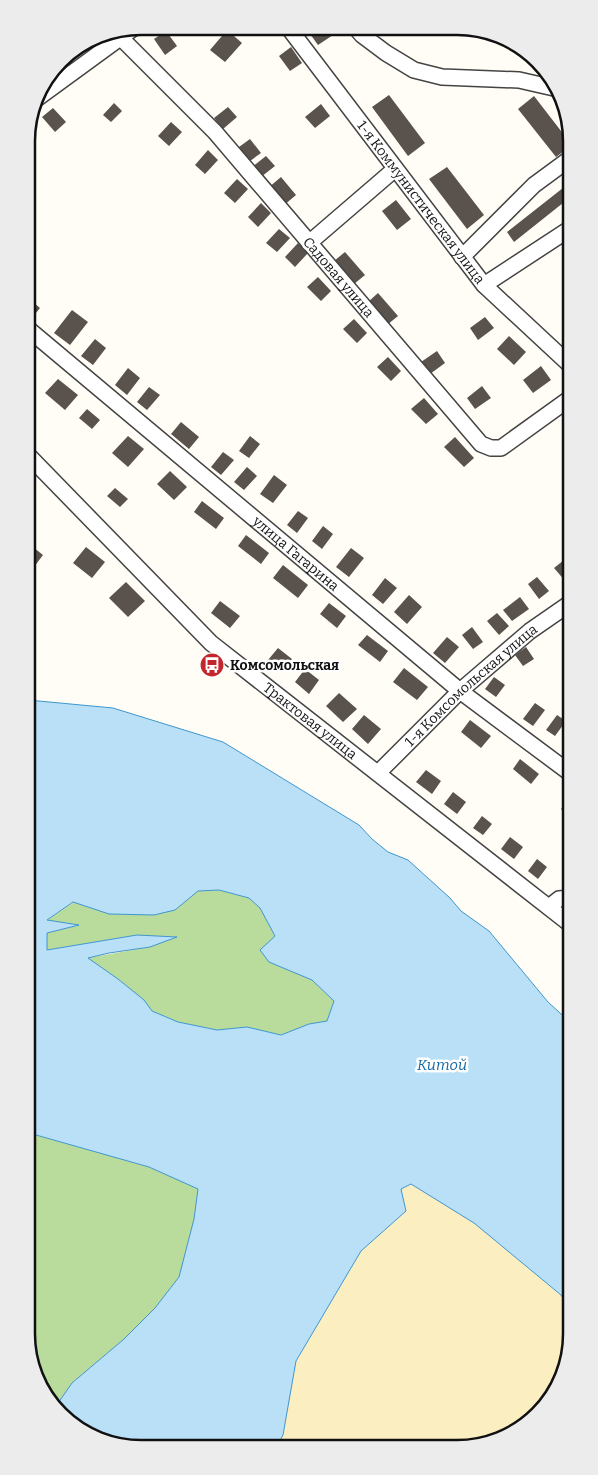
<svg xmlns="http://www.w3.org/2000/svg" width="598" height="1475" viewBox="0 0 598 1475" font-family="Bitter,serif">
<style>
.forest{fill:#b9dc9c}
.sand{fill:#fbeec1}
.water{fill:#b9e0f7;stroke:#3f96cf;fill-rule:evenodd}
.building{fill:#5a524d}
.lines{fill:none;stroke-linecap:round;stroke-linejoin:round}
.minor-casing{stroke:#444;stroke-width:18}
.minor{stroke:#fff;stroke-width:15}
.labels{text-anchor:middle;dominant-baseline:central;stroke-width:5;stroke-linejoin:round;paint-order:stroke}
.street-label{font-size:14px;fill:#111;stroke:#fff}
.poi-label{font-size:14px;font-weight:bold;fill:#111;stroke:#fff;text-anchor:start}
.water-label{font-size:15px;font-style:italic;fill:#1768a6;stroke:#fff}
.rim{fill:none;stroke:#111;stroke-width:2.5}
</style>
<rect width="100%" height="100%" fill="#fffdf5"/>
<path class="forest" d="M219,890l30,8 11,10 15,28 -6,26 43,18 22,21 -7,20 -18,3 -28,11 -34,-8 -30,3 -39,-8 -26,-11 -9,-11 -25,-21 -31,-21 63,-11 -13,-12 -90,15 -1,-17 31,-8 -31,-4 28,-19 35,12h16l50,-4 23,-19z
M29,1133l120,34 49,21 -4,31 -15,58 -24,31 -31,31 -52,44 -16,23 -26,-42z"/>
<path class="sand" d="M411,1184l63,39 87,72 10,14 1,33 -28,68 -57,35 -210,1 6,-11 13,-74 65,-110 45,-40 -5,-22z"/>
<path class="water" d="M28,700l85,8 110,34 136,83 13,14 16,13 20,8 42,38 11,13 28,20 59,71 23,21v286l-10,-14 -87,-72 -63,-39 -10,5 5,22 -45,40 -65,110 -13,74 -6,11 -158,1 -54,-27 -9,-14 16,-23 52,-44 31,-31 24,-31 15,-58 4,-30 -49,-22 -120,-34zM219,890l30,8 11,10 15,28 -15,14 9,12 43,18 22,21 -7,20 -18,3 -28,11 -34,-8 -30,3 -39,-8 -26,-11 -8,-11 -26,-21 -30,-21 21,-5 41,-6 27,-10 -40,-2 -90,15v-17l32,-8 -32,-5 26,-18 36,12 45,1 21,-5 23,-19z"/>
<path class="building" d="M305,27l27,1 4,5 -18,12z
M227,30l15,13 -17,19 -15,-12z
M166,31l11,15 -12,9 -11,-16z
M291,47l11,16 -12,8 -11,-15z
M389,95l36,48 -17,13 -36,-49z
M534,96l34,44v8l-12,9 -38,-48z
M114,103l8,8 -11,11 -8,-7z
M321,104l9,12 -15,12 -10,-11z
M228,107l9,10 -14,12 -9,-11z
M53,108l13,14 -11,10 -13,-15z
M171,122l11,10 -13,14 -11,-10z
M250,139l11,14 -11,8 -11,-14z
M208,150l10,10 -13,14 -10,-9z
M266,156l9,10 -14,11 -9,-10z
M447,167l37,48 -17,14 -38,-50z
M281,177l15,18 -13,11 -15,-18z
M237,179l11,10 -13,14 -11,-10z
M568,184v15l-54,43 -7,-10z
M396,200l15,19 -14,11 -15,-19z
M261,203l10,10 -13,14 -10,-10z
M279,229l11,9 -13,14 -11,-9z
M298,243l10,10 -13,14 -10,-10z
M345,252l20,23 -11,9 -20,-23z
M318,277l13,14 -10,10 -14,-14z
M378,293l20,23 -11,9 -19,-23z
M27,297l13,11 -8,10 -5,-5z
M72,310l16,12 -18,23 -16,-12z
M485,317l9,11 -16,12 -8,-12z
M354,319l13,14 -10,10 -14,-14z
M509,336l17,16 -12,13 -17,-16z
M95,339l11,9 -13,17 -12,-9z
M437,351l8,12 -15,11 -9,-12z
M388,357l13,14 -10,10 -14,-14z
M541,366l10,14 -18,13 -10,-13z
M128,368l12,10 -13,17 -12,-10z
M58,379l20,16 -13,15 -20,-17z
M482,386l9,12 -16,11 -8,-11z
M149,387l11,8 -13,15 -10,-8z
M424,398l14,16 -12,10 -15,-15z
M87,409l13,11 -8,9 -13,-11z
M181,422l18,15 -10,12 -18,-15z
M128,436l16,13 -16,18 -16,-14z
M250,436l10,8 -11,14 -10,-7z
M455,437l19,21 -10,9 -20,-20z
M223,452l11,8 -13,15 -10,-8z
M247,467l10,9 -13,14 -10,-8z
M170,471l17,16 -13,13 -17,-16z
M274,475l13,10 -14,18 -13,-9z
M115,488l13,11 -8,8 -13,-11z
M202,501l22,17 -8,11 -22,-17z
M298,511l10,7 -11,15 -10,-8z
M323,526l10,8 -11,15 -10,-8z
M246,535l23,18 -8,11 -23,-18z
M28,543l15,12 -15,20z
M86,547l19,15 -13,16 -19,-15z
M351,548l13,10 -15,19 -13,-10z
M564,560l5,7v12l-3,3 -12,-14z
M283,565l25,20 -10,13 -25,-20z
M537,577l12,14 -10,8 -11,-15z
M385,578l12,10 -14,16 -11,-9z
M126,582l19,19 -17,16 -19,-19z
M409,595l13,12 -15,17 -13,-12z
M520,597l9,12 -17,12 -9,-11z
M220,601l20,15 -10,12 -19,-15z
M329,603l17,13 -9,12 -17,-14z
M497,613l12,13 -10,9 -12,-14z
M472,627l11,15 -10,7 -11,-14z
M367,635l21,16 -8,11 -22,-17z
M447,637l12,10 -14,16 -12,-10z
M526,647l8,12 -11,7 -8,-11z
M278,648l14,11 -9,13 -15,-12z
M404,668l24,19 -11,13 -24,-18z
M305,669l14,11 -10,14 -14,-12z
M494,677l11,8 -9,12 -11,-8z
M339,693l18,16 -14,13 -17,-16z
M535,703l10,7 -12,16 -10,-7z
M364,715l17,14 -13,15 -16,-15z
M557,715l9,6 -11,15 -9,-6z
M470,720l21,16 -10,12 -20,-16z
M520,759l19,15 -8,10 -18,-15z
M426,770l15,11 -9,13 -16,-12z
M453,792l13,10 -9,12 -13,-10z
M570,798v18l-9,-7z
M482,816l10,8 -9,11 -10,-7z
M510,837l13,10 -9,12 -13,-10z
M537,859l10,8 -9,12 -10,-8z"/>
<g class="lines">
<defs>
<g id="minor">
<path id="s1" d="M288,27l196,258 85,79"/>
<path d="M356,28l6,7 24,18 28,17 28,7 77,3 35,8"/>
<path id="s2" d="M120,37l95,95 266,312 10,4h10l68,-49"/>
<path d="M35,100l100,-73"/>
<path d="M309,243l86,-74"/>
<path d="M462,257l72,-72 34,-25"/>
<path d="M484,285l84,-55"/>
<path id="s3" d="M27,328l433,363 110,82"/>
<path id="s4" d="M27,454l184,189 359,281"/>
<path id="s5" d="M378,773l82,-82 70,-60 39,-27"/>
<path d="M549,907l10,-8 11,-1"/>
</g>
</defs>
<use href="#minor" class="minor-casing"/>
<use href="#minor" class="minor"/>
</g>
<defs>
<symbol id="bus-disc" viewBox="-11 -11 22 22"><circle r="9.5" fill="#c4262e" stroke="#fff"/><path d="M-5-6H5V4H4V6H2V4H-2V6H-4V4H-5ZM-3.5-4V0h7V-4ZM-3.5 1.2v1.5H-2V1.2ZM2 1.2v1.5H3.5V1.2Z" fill="#fff"/></symbol>
</defs>
<g fill-rule="evenodd">
<use href="#bus-disc" x="198" y="651" width="28" height="28"/>
</g>
<g class="labels">
<g class="street-label">
<text stroke="none"><textPath href="#s1" startOffset="220">1-я Коммунистическая улица</textPath></text>
<text stroke="none"><textPath href="#s2" startOffset="325">Садовая улица</textPath></text>
<text stroke="none"><textPath href="#s3" startOffset="351">улица Гагарина</textPath></text>
<text stroke="none"><textPath href="#s5" startOffset="128">1-я Комсомольская улица</textPath></text>
<text stroke="none"><textPath href="#s4" startOffset="390">Трактовая улица</textPath></text>
</g>
<g class="poi-label">
<text x="230" y="665">Комсомольская</text>
</g>
<g class="water-label">
<text x="442" y="1065">Китой</text>
</g>
</g>
<path d="M0 0H598V1475H0ZM141 35H457A106 106 0 0 1 563 141V1334A106 106 0 0 1 457 1440H141A106 106 0 0 1 35 1334V141A106 106 0 0 1 141 35Z" fill="#ececec" fill-rule="evenodd"/>
<path class="rim" d="M141 35H457A106 106 0 0 1 563 141V1334A106 106 0 0 1 457 1440H141A106 106 0 0 1 35 1334V141A106 106 0 0 1 141 35Z"/>
</svg>
